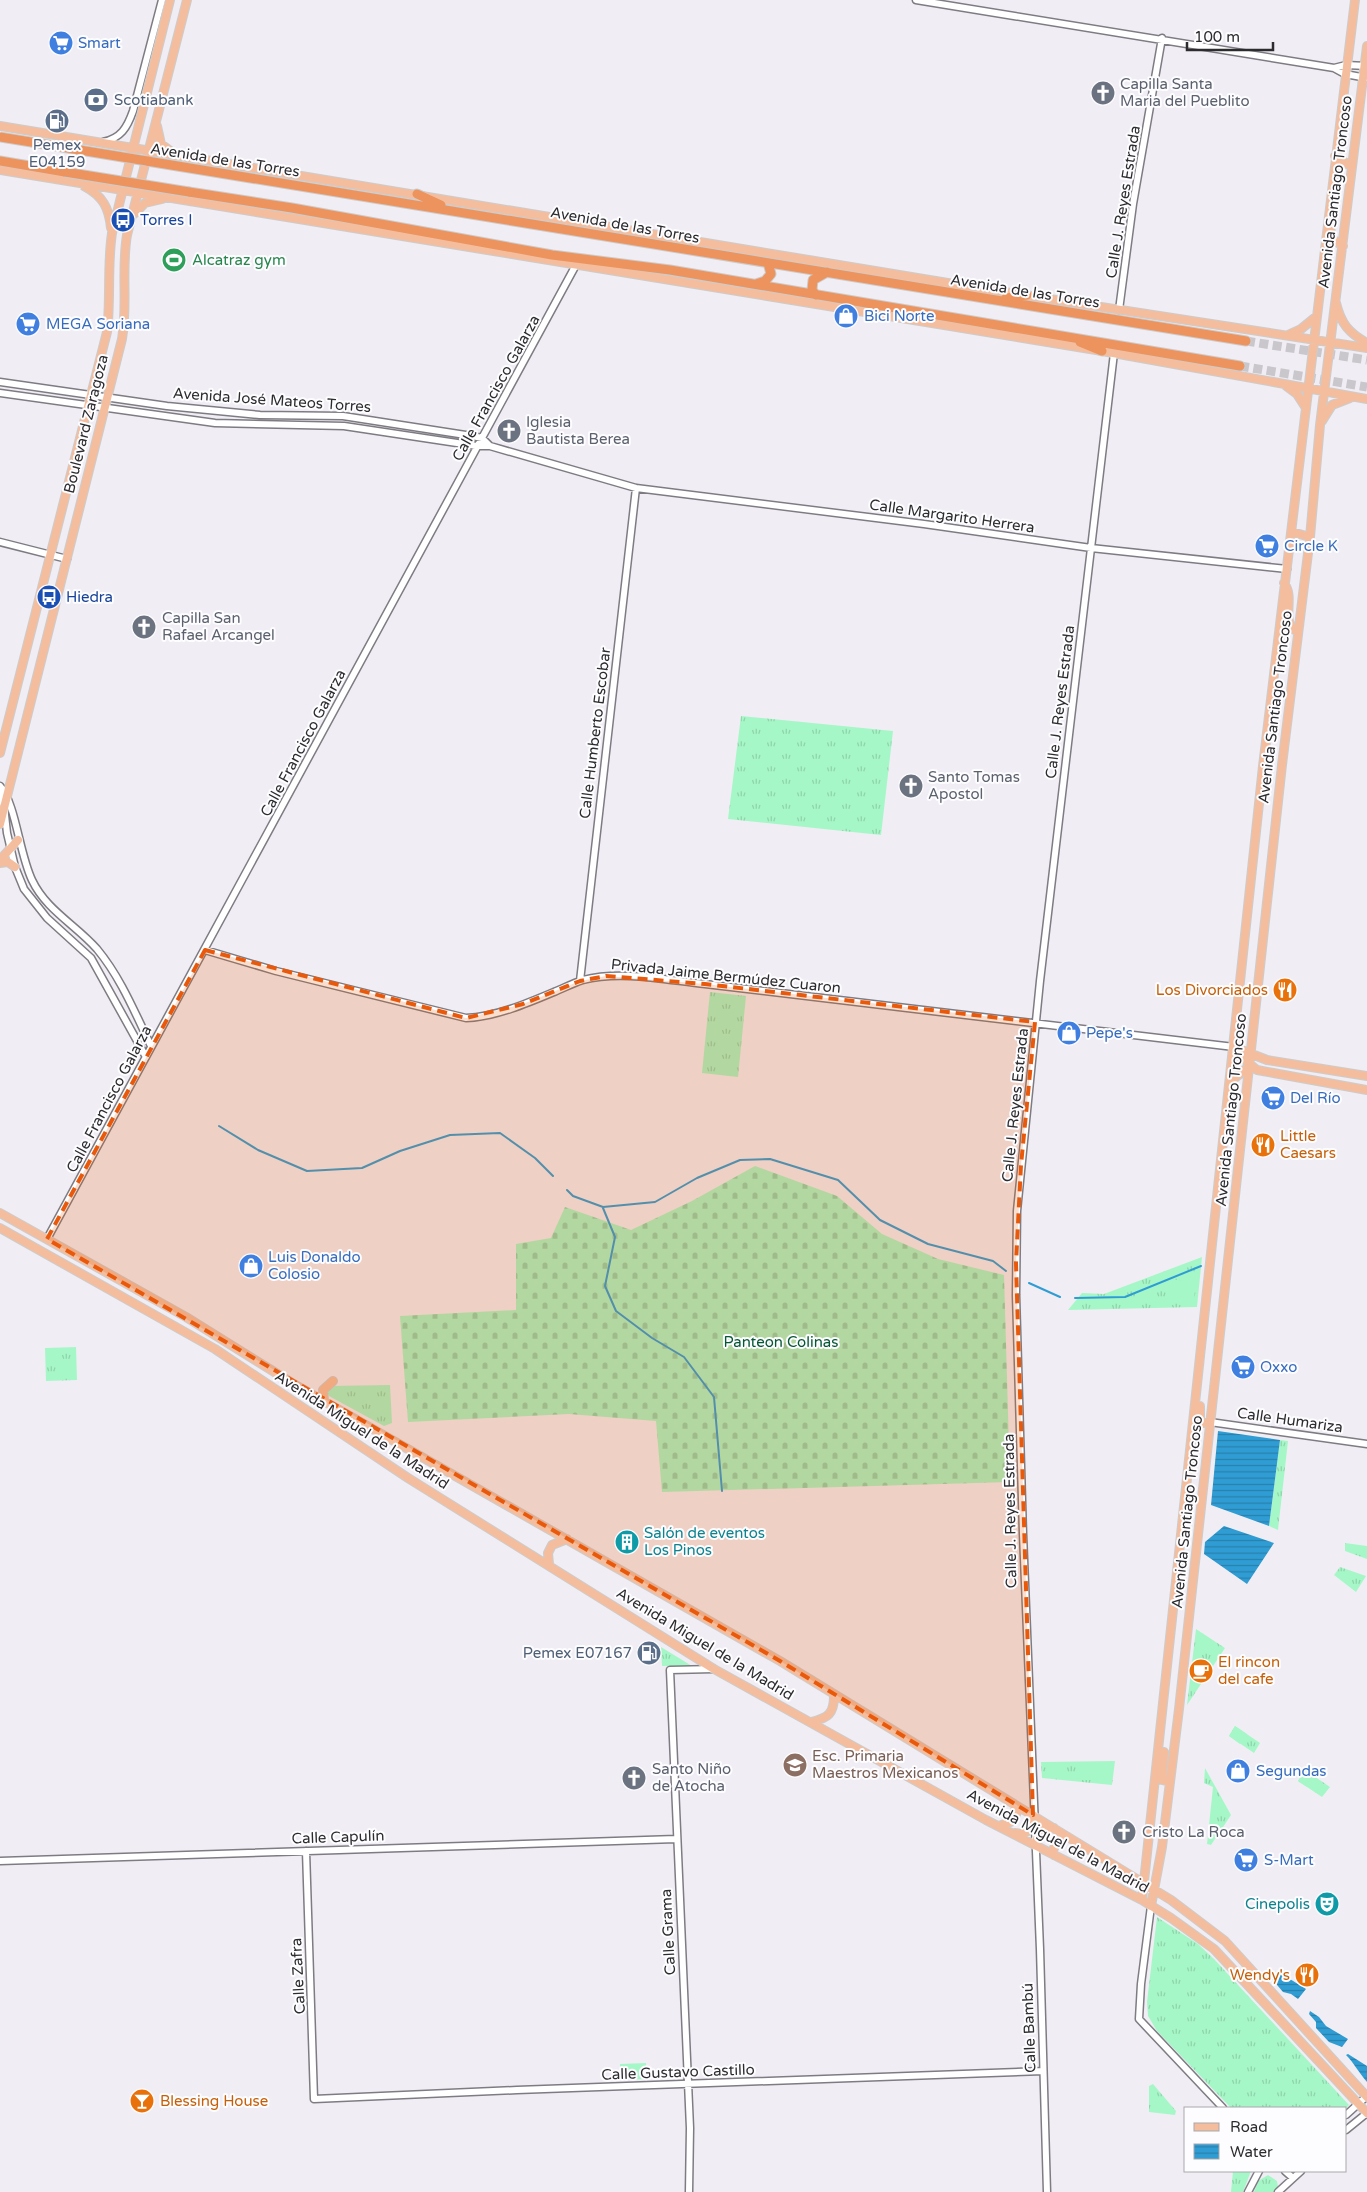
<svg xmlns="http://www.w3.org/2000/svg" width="1367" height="2192" viewBox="0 0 1367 2192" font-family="'Varela Round',sans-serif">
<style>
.grass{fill:url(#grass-tufts)}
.cemetery{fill:url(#cemetery-stones)}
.pitch{fill:#a6f7c7}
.water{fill:url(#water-rules)}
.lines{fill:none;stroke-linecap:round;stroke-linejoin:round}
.stream{stroke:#2f9dd4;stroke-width:2}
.highway-tunnel{stroke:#c9c7cc;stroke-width:9;stroke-dasharray:9 4.5;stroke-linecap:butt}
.minor-casing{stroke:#7e7c82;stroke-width:9}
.major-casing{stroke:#cccccd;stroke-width:10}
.highway-casing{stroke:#cccccd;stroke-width:11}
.minor{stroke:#fff;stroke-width:6}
.major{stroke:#f4be9e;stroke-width:8}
.highway{stroke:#ed935d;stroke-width:9}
.highway-bridge-casing{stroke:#cccccd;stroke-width:11;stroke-linecap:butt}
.highway-bridge{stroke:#ed935d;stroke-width:9}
.marked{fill:#e8590c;fill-opacity:0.2;stroke:#e8590c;stroke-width:4;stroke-dasharray:10 6;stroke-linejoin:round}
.labels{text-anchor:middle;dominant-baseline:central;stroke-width:4;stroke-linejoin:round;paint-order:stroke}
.shop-label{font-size:15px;fill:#366cbe;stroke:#fdfcfe;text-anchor:start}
.worship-label{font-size:15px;fill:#5b616d;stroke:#fdfcfe;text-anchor:start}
.service-label{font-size:15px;fill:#4e5e75;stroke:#fdfcfe;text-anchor:start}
.street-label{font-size:15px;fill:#2c2b2e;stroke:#fdfcfe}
.transit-label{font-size:15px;fill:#164399;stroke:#fdfcfe;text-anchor:start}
.leisure-label{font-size:15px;fill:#27864d;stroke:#fdfcfe;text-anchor:start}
.food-label{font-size:15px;fill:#c56008;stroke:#fdfcfe;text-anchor:start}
.park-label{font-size:15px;fill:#035734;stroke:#fdfcfe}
.culture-label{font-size:15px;fill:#0d838f;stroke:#fdfcfe;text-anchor:start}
.education-label{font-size:15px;fill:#785e54;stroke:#fdfcfe;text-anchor:start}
</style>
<defs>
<pattern id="grass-tufts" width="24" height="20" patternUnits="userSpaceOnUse" patternTransform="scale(1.25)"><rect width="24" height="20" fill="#a6f7c7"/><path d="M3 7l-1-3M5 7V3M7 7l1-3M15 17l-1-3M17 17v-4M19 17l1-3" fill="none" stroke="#8fd4ab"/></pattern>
<pattern id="cemetery-stones" width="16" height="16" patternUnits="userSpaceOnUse" patternTransform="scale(1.25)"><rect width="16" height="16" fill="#a6f7c7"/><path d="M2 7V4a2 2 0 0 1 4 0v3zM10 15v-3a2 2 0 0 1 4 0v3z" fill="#8fd4ab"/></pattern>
<pattern id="water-rules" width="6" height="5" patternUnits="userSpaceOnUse" patternTransform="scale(1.25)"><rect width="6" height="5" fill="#2f9dd4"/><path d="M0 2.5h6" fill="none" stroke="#2880ac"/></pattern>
</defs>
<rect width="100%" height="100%" fill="#f0eef4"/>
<path class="grass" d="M741,716l152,15 -12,104 -153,-16z
M710,992l36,4 -8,81 -36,-4z
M1202,1257l-5,50 -129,3 14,-17 22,1z
M76,1347l1,33 -31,1 -1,-33z
M390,1385l2,38 -8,3 -55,-30 -3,-6 3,-4z
M1280,1440l8,1 -10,89 -9,-4z
M1345,1543l22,3v13l-22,-8z
M1340,1567l26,9 -10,16 -22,-17z
M1196,1629l29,19 -38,57z
M661,1647l31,19h-30z
M1235,1726l25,17 -6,10 -25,-17z
M1115,1761l-3,24 -70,-7 -1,-16z
M1205,1768l26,47 -20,30 -4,-1 6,-57 -9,-4z
M1305,1770l25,17 -8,10 -24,-16z
M1157,1917l41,27 16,15 135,146 -3,3h-115l-74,-77 -9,-15 -1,-14z
M1153,2084l23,27 -1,4 -26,-3v-26z
M1233,2171h18l-8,21h-12z
M1268,2175l9,6 1,6 -3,5h-21l4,-11z"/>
<path class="cemetery" d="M755,1166l82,30 45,38 56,25 66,16 6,207 -348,10 -6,-71 -87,-7 -161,8 -8,-106 116,-6v-66l35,-6 14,-31 66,23 61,-29z"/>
<path class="pitch" d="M1170,1279l26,3 -2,16 -26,-3z
M1202,1662l9,6 -10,16 -9,-7z
M1235,1726l12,8 -7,10 -11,-8z
M1110,1762v18h-30l-1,-17z
M1305,1770l10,7 -8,10 -9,-6z
M646,2063l1,16 -27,1v-16z"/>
<path class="water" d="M1218,1431l62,9 -11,86 -58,-21z
M1224,1526l50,17 -27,41 -43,-30 1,-12z
M1277,1971l29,18 -8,10 -7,-5 -8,-2 -11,-13z
M1310,2011l9,6 7,9 22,13 -6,8 -13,-5 -13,-14v-6l-7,-8z
M1348,2054l19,12v16c-8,-9 -13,-19 -21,-27z"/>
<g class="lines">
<path class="stream" d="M219,1126l39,24 49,21 55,-3 38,-17 50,-16 50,-2 35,25 18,18
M567,1190l6,6 30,11 52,-5 42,-24 43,-18 30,-1 68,21 42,40 48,24 65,17 13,10
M603,1208l12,29 -10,49 11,25 36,27 32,19 30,40 8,94
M1029,1283l31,14
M1075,1298l50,-1 76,-31"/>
<path class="highway-tunnel" d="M1246,341l121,19
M1240,366l127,21"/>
<defs>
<path id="minor" d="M916,0l418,68 11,6 22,4
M1334,68l12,-3 21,1
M103,142c18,-4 24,-14 30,-31l29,-111
M1119,310l14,-106 29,-166
M0,382l167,24 93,9 83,1 129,20 10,2 8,8
M0,393l215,30 129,3 133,20h13l146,42 288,36 167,24 196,21
M0,542l67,17
M0,786c16,18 19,67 32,94 14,30 44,45 65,69 24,29 38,64 54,97
M0,794l4,12 3,27 8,34 9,22 23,29 44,40 55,99
M205,950l71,21 190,47c29,-1 62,-15 88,-26 10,-4 19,-9 29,-12 38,-10 83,0 122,4l529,63
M580,981l56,-493
M47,1239l530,-976
M1210,1422l157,22
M306,1851l8,248 203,-9 526,-19
M0,1861l676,-22
M1151,1906l-10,78 -2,35 84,89
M1346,2115l21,-19
M1346,2130l21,-17
M1285,2171l8,7
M689,2192l1,-64 -20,-458 44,-1
M1047,2192l-7,-243 -17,-415 -7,-239 1,-84 23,-230 74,-628
M1248,2192l11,-21
M1278,2192l23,-21"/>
<path id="major" d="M0,126l966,160 401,62
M157,126l4,18 12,9
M1335,156l17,11
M0,170l1102,181 265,48
M84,186c19,10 25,22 27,42
M134,214l11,-11 17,-4
M1330,227l2,12 11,7
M1336,303c5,21 13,30 31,40
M1288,335l13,-6 16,-13
M1285,385l12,9 9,14
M1322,421l10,-16 18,-7
M1292,532l18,5
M1284,583c12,15 -5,41 14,49
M0,753l107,-421c4,-33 0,-66 5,-99l58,-233
M0,824l122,-485c6,-34 -1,-69 5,-104l60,-235
M0,860l18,-20
M0,863l8,-1 7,5
M1234,1047l33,13 100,16
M1234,1051l23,19 110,20
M1231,1081l20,-16
M0,1213l186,104 106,66 488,278 391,239 54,41 142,156
M0,1228l215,121 193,129 306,191 272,151 156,80 29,18 43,31 153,164
M324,1401l-1,-11 10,-9
M1200,1406v14l3,3 7,-1
M549,1564l-1,-11 4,-8 15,-6
M811,1722c17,-4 23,-8 23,-26
M1164,1752l-2,28 8,2
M999,1826l14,-5 4,-9 -3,-8
M1015,1833l7,1 6,-3 5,-16
M1035,1845c3,-12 6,-17 19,-17
M1054,1855l-1,-5 4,-8 11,-5
M1142,1900l121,-1134 92,-766
M1151,1906l11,-59 17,-138 103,-944 28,-228 10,-112 47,-379"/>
<path id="highway" d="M0,161l65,11
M147,161l1099,180
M189,192l103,16 260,47 118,15 570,96
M417,194l24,11
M756,284l9,-3 6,-7 -3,-11
M816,295l-4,-5 1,-10 14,-8
M1006,298l21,-3
M1080,342l22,9"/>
</defs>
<use href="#minor" class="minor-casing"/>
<use href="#major" class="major-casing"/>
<use href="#highway" class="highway-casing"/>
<use href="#minor" class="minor"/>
<use href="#major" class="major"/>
<use href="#highway" class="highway"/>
<defs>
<path id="highway-bridge" d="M0,137l147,24
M65,172l124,20"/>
</defs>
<use href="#highway-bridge" class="highway-bridge-casing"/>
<use href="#highway-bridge" class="highway-bridge"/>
</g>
<path class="marked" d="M205,950l261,68 57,-14 57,-23 26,-5 99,8 330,38 -14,143 -5,98 17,552 -253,-154 -733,-422z"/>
<defs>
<symbol id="supermarket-disc" viewBox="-11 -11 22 22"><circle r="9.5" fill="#3f7fe0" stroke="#fdfcfe"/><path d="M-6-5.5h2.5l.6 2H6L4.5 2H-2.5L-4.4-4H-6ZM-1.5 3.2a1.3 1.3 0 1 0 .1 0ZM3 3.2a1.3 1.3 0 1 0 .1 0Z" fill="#fff"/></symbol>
<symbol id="church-disc" viewBox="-11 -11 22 22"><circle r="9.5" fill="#6b7280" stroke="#fdfcfe"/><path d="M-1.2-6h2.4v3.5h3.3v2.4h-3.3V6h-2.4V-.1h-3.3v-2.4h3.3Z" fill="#fff"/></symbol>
<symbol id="bank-disc" viewBox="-11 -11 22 22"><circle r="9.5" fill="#5c6f8a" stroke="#fdfcfe"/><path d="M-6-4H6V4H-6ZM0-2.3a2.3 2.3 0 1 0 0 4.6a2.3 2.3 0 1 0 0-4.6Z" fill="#fff"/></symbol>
<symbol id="fuel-disc" viewBox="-11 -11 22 22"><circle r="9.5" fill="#5c6f8a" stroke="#fdfcfe"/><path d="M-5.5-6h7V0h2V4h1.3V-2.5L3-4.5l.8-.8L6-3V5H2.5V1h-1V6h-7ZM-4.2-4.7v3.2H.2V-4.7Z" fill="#fff"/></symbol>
<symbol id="bus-disc" viewBox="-11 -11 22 22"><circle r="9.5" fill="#1a4fb4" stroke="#fdfcfe"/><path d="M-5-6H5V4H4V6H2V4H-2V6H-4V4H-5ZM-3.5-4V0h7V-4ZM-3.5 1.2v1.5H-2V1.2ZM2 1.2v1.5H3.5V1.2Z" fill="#fff"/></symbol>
<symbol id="stadium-disc" viewBox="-11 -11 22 22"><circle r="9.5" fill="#2e9e5b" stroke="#fdfcfe"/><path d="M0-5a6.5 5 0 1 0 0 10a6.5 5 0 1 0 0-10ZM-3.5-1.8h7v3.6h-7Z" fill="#fff"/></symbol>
<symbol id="shop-disc" viewBox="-11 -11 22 22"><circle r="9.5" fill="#3f7fe0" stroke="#fdfcfe"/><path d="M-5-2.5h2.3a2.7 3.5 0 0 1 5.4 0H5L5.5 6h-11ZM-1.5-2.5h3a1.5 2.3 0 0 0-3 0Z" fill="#fff"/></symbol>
<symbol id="restaurant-disc" viewBox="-11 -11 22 22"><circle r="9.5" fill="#e8710a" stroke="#fdfcfe"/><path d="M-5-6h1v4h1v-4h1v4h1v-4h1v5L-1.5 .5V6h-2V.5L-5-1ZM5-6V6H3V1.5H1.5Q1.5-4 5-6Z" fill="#fff"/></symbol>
<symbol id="building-disc" viewBox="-11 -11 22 22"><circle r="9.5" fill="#0f9aa8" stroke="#fdfcfe"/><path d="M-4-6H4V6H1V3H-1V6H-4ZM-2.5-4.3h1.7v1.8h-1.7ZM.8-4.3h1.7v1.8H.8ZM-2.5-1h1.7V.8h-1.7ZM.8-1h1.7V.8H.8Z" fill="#fff"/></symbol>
<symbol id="cafe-disc" viewBox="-11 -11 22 22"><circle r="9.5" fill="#e8710a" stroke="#fdfcfe"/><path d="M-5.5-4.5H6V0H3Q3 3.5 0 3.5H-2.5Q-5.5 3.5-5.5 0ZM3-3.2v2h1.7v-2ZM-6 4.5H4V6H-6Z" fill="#fff"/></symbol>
<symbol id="school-disc" viewBox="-11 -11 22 22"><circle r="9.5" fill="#8d6e63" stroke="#fdfcfe"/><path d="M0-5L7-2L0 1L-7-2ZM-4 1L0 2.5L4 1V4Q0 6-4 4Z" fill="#fff"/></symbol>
<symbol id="theatre-disc" viewBox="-11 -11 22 22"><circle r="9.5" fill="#0f9aa8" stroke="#fdfcfe"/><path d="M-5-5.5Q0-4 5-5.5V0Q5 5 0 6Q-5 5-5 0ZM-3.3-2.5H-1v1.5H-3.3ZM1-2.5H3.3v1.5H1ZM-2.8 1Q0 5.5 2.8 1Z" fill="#fff"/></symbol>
<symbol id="bar-disc" viewBox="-11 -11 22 22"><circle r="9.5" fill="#e8710a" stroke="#fdfcfe"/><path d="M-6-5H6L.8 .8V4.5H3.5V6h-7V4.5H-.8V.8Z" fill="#fff"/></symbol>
</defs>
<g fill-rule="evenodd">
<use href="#supermarket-disc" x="47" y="29" width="28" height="28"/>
<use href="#church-disc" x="1089" y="79" width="28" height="28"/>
<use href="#bank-disc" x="82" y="86" width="28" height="28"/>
<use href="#fuel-disc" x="43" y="107" width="28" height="28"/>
<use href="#bus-disc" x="109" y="206" width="28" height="28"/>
<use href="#stadium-disc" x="160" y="246" width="28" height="28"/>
<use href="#shop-disc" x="832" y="302" width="28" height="28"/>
<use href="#supermarket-disc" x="14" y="310" width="28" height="28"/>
<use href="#church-disc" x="495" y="417" width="28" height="28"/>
<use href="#supermarket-disc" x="1253" y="532" width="28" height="28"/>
<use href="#bus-disc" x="35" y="583" width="28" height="28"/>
<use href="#church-disc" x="130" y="613" width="28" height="28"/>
<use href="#church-disc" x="897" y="772" width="28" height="28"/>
<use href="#restaurant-disc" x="1271" y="976" width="28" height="28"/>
<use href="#shop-disc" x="1055" y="1019" width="28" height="28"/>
<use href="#supermarket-disc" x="1259" y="1084" width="28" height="28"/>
<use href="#restaurant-disc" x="1249" y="1131" width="28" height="28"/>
<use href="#shop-disc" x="237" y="1252" width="28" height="28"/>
<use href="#supermarket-disc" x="1229" y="1353" width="28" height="28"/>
<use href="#building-disc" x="613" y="1528" width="28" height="28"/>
<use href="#fuel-disc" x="635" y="1639" width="28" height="28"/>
<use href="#cafe-disc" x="1187" y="1657" width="28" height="28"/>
<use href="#school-disc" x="781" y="1751" width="28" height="28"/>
<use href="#shop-disc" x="1224" y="1757" width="28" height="28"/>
<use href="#church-disc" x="620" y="1764" width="28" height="28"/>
<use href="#church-disc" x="1110" y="1818" width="28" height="28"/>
<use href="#supermarket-disc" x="1232" y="1846" width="28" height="28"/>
<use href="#theatre-disc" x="1313" y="1890" width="28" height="28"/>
<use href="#restaurant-disc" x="1293" y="1961" width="28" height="28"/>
<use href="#bar-disc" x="128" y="2087" width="28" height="28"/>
</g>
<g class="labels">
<g class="shop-label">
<text x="78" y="43">Smart</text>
<text x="864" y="316">Bici Norte</text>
<text x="46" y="324">MEGA Soriana</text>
<text x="1284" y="546">Circle K</text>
<text x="1086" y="1033">Pepe's</text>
<text x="1290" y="1098">Del Río</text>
<text x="268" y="1257">Luis Donaldo<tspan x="268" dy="17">Colosio</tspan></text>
<text x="1260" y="1367">Oxxo</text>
<text x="1256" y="1771">Segundas</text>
<text x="1264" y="1860">S-Mart</text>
</g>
<g class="worship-label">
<text x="1120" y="84">Capilla Santa<tspan x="1120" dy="17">Maria del Pueblito</tspan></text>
<text x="526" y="422">Iglesia<tspan x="526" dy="17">Bautista Berea</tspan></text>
<text x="162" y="618">Capilla San<tspan x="162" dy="17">Rafael Arcangel</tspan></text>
<text x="928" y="777">Santo Tomas<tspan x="928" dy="17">Apostol</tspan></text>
<text x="652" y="1769">Santo Niño<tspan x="652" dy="17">de Atocha</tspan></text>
<text x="1142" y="1832">Cristo La Roca</text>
</g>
<g class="service-label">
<text x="114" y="100">Scotiabank</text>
<text x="57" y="145" text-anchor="middle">Pemex<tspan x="57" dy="17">E04159</tspan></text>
<text x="632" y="1653" text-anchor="end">Pemex E07167</text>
</g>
<g class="street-label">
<text transform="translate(225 160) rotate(9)">Avenida de las Torres</text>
<text transform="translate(1335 192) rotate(-83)">Avenida Santiago Troncoso</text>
<text transform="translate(1123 202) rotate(-81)">Calle J. Reyes Estrada</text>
<text transform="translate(625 225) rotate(10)">Avenida de las Torres</text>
<text transform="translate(1025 291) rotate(9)">Avenida de las Torres</text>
<text transform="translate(496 388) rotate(-61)">Calle Francisco Galarza</text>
<text transform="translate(272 400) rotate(4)">Avenida José Mateos Torres</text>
<text transform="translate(86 424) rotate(-76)">Boulevard Zaragoza</text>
<text transform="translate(952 516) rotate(8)">Calle Margarito Herrera</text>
<text transform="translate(1060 702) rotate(-83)">Calle J. Reyes Estrada</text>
<text transform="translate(1275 707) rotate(-83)">Avenida Santiago Troncoso</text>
<text transform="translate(595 733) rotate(-83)">Calle Humberto Escobar</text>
<text transform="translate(303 743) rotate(-62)">Calle Francisco Galarza</text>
<text transform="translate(726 976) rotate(6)">Privada Jaime Bermúdez Cuaron</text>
<text transform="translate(109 1099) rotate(-62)">Calle Francisco Galarza</text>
<text transform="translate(1015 1105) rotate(-84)">Calle J. Reyes Estrada</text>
<text transform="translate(1231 1110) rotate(-84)">Avenida Santiago Troncoso</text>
<text transform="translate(1290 1420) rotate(8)">Calle Humariza</text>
<text transform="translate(362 1430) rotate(33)">Avenida Miguel de la Madrid</text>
<text transform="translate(1010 1511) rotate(-91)">Calle J. Reyes Estrada</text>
<text transform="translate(1187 1512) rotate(-84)">Avenida Santiago Troncoso</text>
<text transform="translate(705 1644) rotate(31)">Avenida Miguel de la Madrid</text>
<text transform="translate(338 1837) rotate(-2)">Calle Capulín</text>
<text transform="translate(1058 1841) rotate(28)">Avenida Miguel de la Madrid</text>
<text transform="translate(668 1932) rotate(-93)">Calle Grama</text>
<text transform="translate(298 1976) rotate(-93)">Calle Zafra</text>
<text transform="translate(1029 2028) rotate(-92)">Calle Bambú</text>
<text transform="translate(678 2072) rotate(-2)">Calle Gustavo Castillo</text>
</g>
<g class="transit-label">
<text x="140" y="220">Torres I</text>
<text x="66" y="597">Hiedra</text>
</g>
<g class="leisure-label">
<text x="192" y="260">Alcatraz gym</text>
</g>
<g class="food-label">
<text x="1268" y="990" text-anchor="end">Los Divorciados</text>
<text x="1280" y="1136">Little<tspan x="1280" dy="17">Caesars</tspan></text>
<text x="1218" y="1662">El rincon<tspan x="1218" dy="17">del cafe</tspan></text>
<text x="1290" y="1975" text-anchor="end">Wendy's</text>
<text x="160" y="2101">Blessing House</text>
</g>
<g class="park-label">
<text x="781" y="1342">Panteon Colinas</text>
</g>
<g class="culture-label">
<text x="644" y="1533">Salón de eventos<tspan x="644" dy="17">Los Pinos</tspan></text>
<text x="1310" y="1904" text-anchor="end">Cinepolis</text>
</g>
<g class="education-label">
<text x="812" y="1756">Esc. Primaria<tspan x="812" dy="17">Maestros Mexicanos</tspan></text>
</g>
</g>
<rect x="1184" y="2107" width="162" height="65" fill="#fdfcfe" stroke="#a9a8ab"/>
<rect x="1194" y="2123" width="25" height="8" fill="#f4be9e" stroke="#a9a8ab"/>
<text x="1230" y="2132" font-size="15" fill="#2c2b2e">Road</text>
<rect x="1194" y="2144" width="25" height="15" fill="url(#water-rules)" stroke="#a9a8ab"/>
<text x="1230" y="2157" font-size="15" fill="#2c2b2e">Water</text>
<path d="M1187 42v8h86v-8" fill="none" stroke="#2c2b2e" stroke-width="2.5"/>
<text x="1194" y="42" font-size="15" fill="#2c2b2e" stroke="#fdfcfe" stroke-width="4" paint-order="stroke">100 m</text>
</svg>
